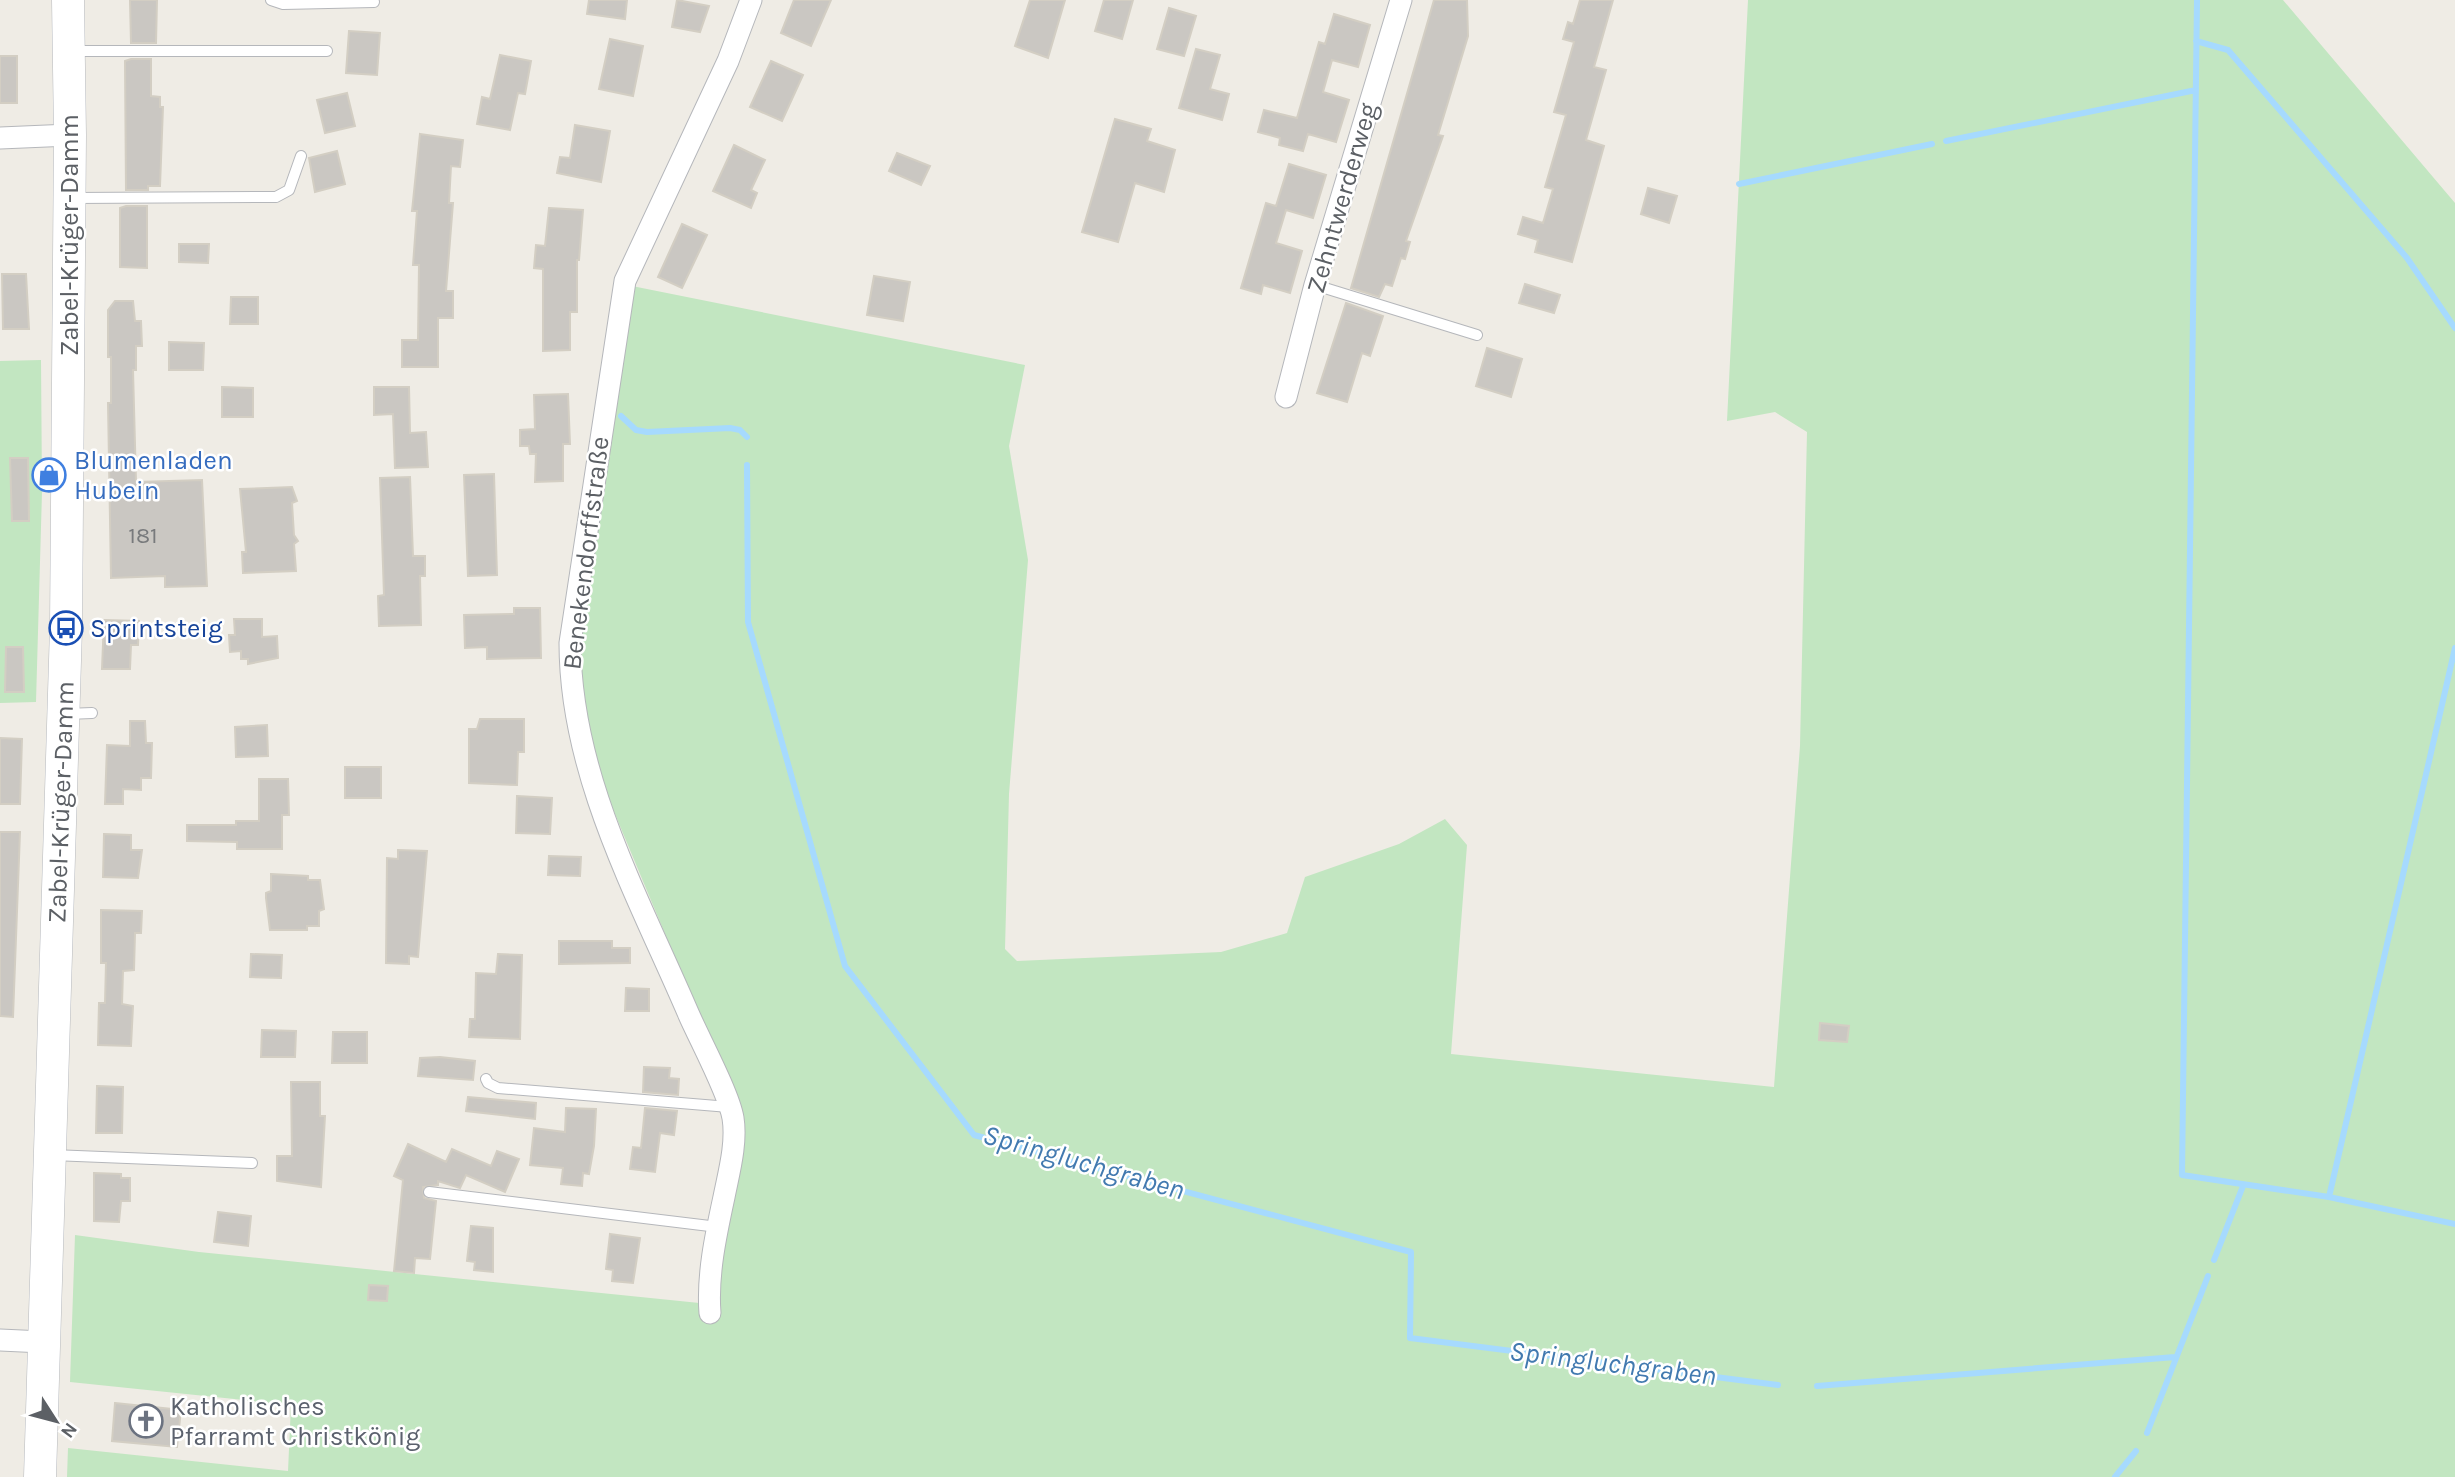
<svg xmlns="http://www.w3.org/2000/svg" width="2455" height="1477" viewBox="0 0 2455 1477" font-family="Karla,sans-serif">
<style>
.green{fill:#c2e6c1}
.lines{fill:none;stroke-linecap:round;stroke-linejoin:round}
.stream{stroke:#a6dafe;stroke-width:6}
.building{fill:#cac7c2;stroke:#d3cec3;stroke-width:2}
.lane-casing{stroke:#b5b7bb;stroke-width:12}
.street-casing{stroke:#b5b7bb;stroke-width:23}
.secondary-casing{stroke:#b6b9be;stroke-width:33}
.lane{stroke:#fff;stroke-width:10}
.street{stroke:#fff;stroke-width:21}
.secondary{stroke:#fff;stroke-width:32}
.labels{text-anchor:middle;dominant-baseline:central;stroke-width:5;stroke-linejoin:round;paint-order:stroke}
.number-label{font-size:23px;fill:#787a7c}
.street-label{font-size:26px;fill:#5c6065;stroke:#fff}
.shop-label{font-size:26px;fill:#366cbe;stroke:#fff;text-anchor:start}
.transit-label{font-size:26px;fill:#164399;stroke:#fff;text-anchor:start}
.worship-label{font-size:26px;fill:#5b616d;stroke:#fff;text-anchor:start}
.water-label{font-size:28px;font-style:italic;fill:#427ab0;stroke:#fff}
</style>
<rect width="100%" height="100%" fill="#efece5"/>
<path class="green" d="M1748,0h535l172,203v1274h-2388l1,-29 220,23 3,-66 -221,-23 5,-147 124,17 520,53 3,-59 16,-81 -60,-200 -81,-194 -18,-71v-57l53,-357 393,79 -16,81 19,114 -19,234 -4,155 12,12 204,-9 66,-19 18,-56 94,-33 46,-25 22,26 -16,209 323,33 26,-341 7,-314 -32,-20 -48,9z
M41,360l1,132 -6,210 -36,1v-342z"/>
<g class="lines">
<path class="stream" d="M2197,0l-15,1175 147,22 126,27
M2196,41l32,9 179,208 48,70
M1946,141l250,-51
M1739,184l193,-40
M621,416l15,14 11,2 83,-4 10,2 7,7
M747,465l1,157 97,344 129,169 437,117 -1,86 368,47
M2329,1197l126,-549
M2214,1260l29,-74
M1817,1386l358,-29
M2147,1433l61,-157
M2115,1477l21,-26"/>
</g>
<path class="building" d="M130,0h27l-1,43h-25z
M589,0h38l-2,19 -38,-5z
M677,0l32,6 -9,26 -28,-5z
M794,0h37l-20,46 -30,-13z
M1030,0h35l-17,58 -33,-12z
M1104,0h29l-11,39 -27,-8z
M1434,0h33l1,36 -30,99 5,1 -37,105 4,1 -5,17 -4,-1 -9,28 -7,-2 -6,13 -28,-9z
M1580,0h33l-19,67 12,3 -20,70 18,6 -32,116 -37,-10 3,-12 -20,-6 5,-17 20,6 10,-34 -8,-2 21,-72 -12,-3 20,-70 -11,-3 5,-17 5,2z
M1169,8l27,8 -12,40 -27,-7z
M1334,14l36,11 -12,42 -26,-7 -9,32 26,8 -13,42 -28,-8 -5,17 -24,-6 1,-7 -22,-6 6,-22 33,8 22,-76 6,2z
M349,31l31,2 -3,42 -31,-2z
M610,39l33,7 -10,50 -34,-7z
M1196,49l24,6 -10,34 19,5 -7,26 -43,-12z
M500,55l31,6 -6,33 -7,-1 -8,37 -33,-6 5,-27 8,2z
M0,56h17v47h-17z
M131,59h20v37l9,1v10h3l-3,79h-12v4h-22l-1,-129z
M771,61l32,14 -21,46 -32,-14z
M347,93l8,33 -30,7 -8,-33z
M1115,119l36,10 -4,12 28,9 -11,42 -29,-9 -17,59 -36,-10z
M575,125l35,6 -9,51 -44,-9 3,-16 10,1z
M420,134l43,6 -3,27 -9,-1 -2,37h4l-7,88h7v27h-15v49h-36v-27h16l1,-75h-6l4,-54h-5z
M734,145l31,15 -14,30 6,3 -6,15 -38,-17z
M337,151l8,33 -30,8 -6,-34z
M897,153l33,13 -9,19 -32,-14z
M1289,164l37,11 -13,43 -27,-8 -10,33 26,8 -12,42 -27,-8 -2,9 -20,-6 25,-85 10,3z
M1648,188l29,8 -8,27 -28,-9z
M126,206h21v62l-27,-1v-59z
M549,208l34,2 -4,50h-2v52h-7v38l-27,1v-82l-9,-1 2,-23 9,1z
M682,224l25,11 -25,53 -24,-11z
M179,244h30l-1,19 -29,-1z
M2,274h24l3,55h-26z
M874,276l36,6 -7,39 -36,-6z
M1525,284l35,11 -6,18 -35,-10z
M231,297h27v27h-28z
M115,301h18l2,20h6l1,25h-6v24h-3l3,112 66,-2 5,106 -42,1v-11l-54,2 -3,-175h3v-46h-3v-47z
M1346,303l37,13 -13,40 -8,-3 -15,49 -30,-9z
M169,342l35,1 -1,27h-34z
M1487,348l35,11 -11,38 -35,-11z
M222,387l31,1v29h-31z
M374,387h35l1,46 16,-1 2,35 -33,1 -2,-54 -19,1z
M568,394l2,50h-7v37l-28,1 1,-28h-6l-1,-8h-9v-16l15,-1 -1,-34z
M10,458h18l1,63h-17z
M494,474l3,101 -29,1 -4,-101z
M410,477l3,79h12v20h-5l1,49 -42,1 -1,-30 6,-1 -4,-117z
M292,487l5,14 -5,2 2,32 4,6 -4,3 2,27 -53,2 -1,-21h4l-6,-63z
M514,608h26l1,50 -54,1v-12l-22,1 -1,-33 50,-1z
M234,619h28v18l15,-1 1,22 -30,6v-5h-7v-8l-11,1 -1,-17h6z
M104,620l35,1 -1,24h-7l-1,24h-28z
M6,647h17l1,45h-19z
M480,719h44v33h-6l-1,33 -48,-2v-54h8z
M130,721h15l1,22h6l-1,35h-10v12l-18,-1v15h-18l2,-59 23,1z
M267,725l1,31 -32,1 -1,-30z
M0,738l22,1 -2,65h-20z
M345,767h36v31h-36z
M259,779h29l1,36h-7v34h-45v-7l-50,-1v-16h49v-4h23z
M517,796l35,2 -2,36 -34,-1z
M0,832h20l-7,185 -13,-1z
M104,834l27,1v15h11l-4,28 -35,-1z
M398,850l29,1 -9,106 -9,-1v8l-23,-1 1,-105 11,1z
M549,856l32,1 -1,19 -32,-1z
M271,874l37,2v4h12l4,29 -5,2v15h-12v4h-37l-4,-32v-5l5,-2z
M101,910l41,1 -1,22h-6l-1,37 -11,1 -1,33 11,2 -2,40 -33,-1 1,-42h6l1,-40h-5z
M559,941h53v7h18v15l-71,1z
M251,954l31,1 -1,23 -31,-1z
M498,954l24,1 -2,84 -51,-2 1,-18h5l1,-46 20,1z
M626,988l23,1v22h-24z
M1820,1023l29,3 -2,16 -28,-2z
M262,1030l34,1 -1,26h-34z
M333,1032h34v31h-35z
M440,1057l35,4 -2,19 -55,-4 2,-18z
M644,1067l26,1 -1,10 10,1 -1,16 -35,-3z
M291,1082h29v34h5l-4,71 -44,-6v-25h15z
M97,1086l26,1 -1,46h-26z
M468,1097l68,6 -1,16 -69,-8z
M566,1108l30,1 -2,37 -5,28 -6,-1 -1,13 -21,-2 2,-16 -33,-3 4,-37 31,4z
M645,1108l32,3 -3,24 -14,-2 -5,39 -25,-3 3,-22 8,1z
M408,1144l38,18 6,-13 39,17 6,-15 22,8 -14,33 -39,-17 -6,13 -22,-7v4l-15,2 1,11 12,3 -6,58 -15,-1 -1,15 -20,-2 9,-91 -9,-4z
M94,1173l27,1v4h9v23h-9l-2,21 -25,-1z
M218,1212l33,4 -3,30 -34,-4z
M471,1226l22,2v44l-19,-2 1,-8 -8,-1z
M610,1234l30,4 -7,45 -21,-2 1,-11 -7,-1z
M369,1285l19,1 -1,15 -19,-1z
M115,1403l66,7 -4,37 -65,-6z"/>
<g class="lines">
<defs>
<path id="lane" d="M271,0l12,4 91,-2
M72,51h255
M72,198l204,-1 13,-7 12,-34
M1315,285l162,50
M67,714l25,-1
M486,1079l2,4 10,5 231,19
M52,1155l200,8
M429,1192l289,35"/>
<path id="street" d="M0,138l70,-3
M1286,397l29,-112 86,-285
M710,1313c-3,-38 6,-79 14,-116 5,-25 13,-54 9,-79 -4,-24 -33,-78 -44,-103 -51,-119 -119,-240 -119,-372l55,-362 103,-220 23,-61
M0,1340l43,2"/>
<path id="secondary" d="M40,1477l26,-849 4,-493 -2,-135"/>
</defs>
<use href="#lane" class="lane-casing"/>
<use href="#street" class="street-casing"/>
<use href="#secondary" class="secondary-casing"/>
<use href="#lane" class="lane"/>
<use href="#street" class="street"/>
<use href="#secondary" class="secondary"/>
</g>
<defs>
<symbol id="shop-ring" viewBox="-11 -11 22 22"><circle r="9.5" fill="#fff" stroke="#3f7fe0" stroke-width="1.5"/><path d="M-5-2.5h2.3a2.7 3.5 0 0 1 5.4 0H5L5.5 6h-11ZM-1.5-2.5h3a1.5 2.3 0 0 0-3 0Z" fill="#3f7fe0"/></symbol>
<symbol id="bus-ring" viewBox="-11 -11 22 22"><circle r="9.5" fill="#fff" stroke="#1a4fb4" stroke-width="1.5"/><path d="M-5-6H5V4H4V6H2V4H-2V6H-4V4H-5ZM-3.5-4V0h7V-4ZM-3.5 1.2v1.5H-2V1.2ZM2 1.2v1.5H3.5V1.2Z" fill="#1a4fb4"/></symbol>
<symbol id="church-ring" viewBox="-11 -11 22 22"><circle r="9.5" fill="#fff" stroke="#6b7280" stroke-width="1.5"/><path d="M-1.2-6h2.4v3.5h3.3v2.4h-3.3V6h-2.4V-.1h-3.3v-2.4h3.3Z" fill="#6b7280"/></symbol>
</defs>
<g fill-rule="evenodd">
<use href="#shop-ring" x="30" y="456" width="38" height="38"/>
<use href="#bus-ring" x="47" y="609" width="38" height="38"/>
<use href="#church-ring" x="127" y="1402" width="38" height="38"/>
</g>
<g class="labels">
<g class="number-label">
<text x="143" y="535">181</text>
</g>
<g class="street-label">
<text transform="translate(1342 198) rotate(-74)">Zehntwerderweg</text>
<text transform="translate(69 235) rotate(-90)">Zabel-Krüger-Damm</text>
<text transform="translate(586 553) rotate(-83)">Benekendorffstraße</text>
<text transform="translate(61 802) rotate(-88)">Zabel-Krüger-Damm</text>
</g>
<g class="shop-label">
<text x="74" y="460">Blumenladen<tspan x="74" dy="30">Hubein</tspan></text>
</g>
<g class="transit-label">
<text x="90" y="628">Sprintsteig</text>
</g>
<g class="worship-label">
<text x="170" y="1406">Katholisches<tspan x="170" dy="30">Pfarramt Christkönig</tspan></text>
</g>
<g class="water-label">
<text transform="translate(1084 1162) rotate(16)">Springluchgraben</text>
<text transform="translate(1613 1363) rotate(7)">Springluchgraben</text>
</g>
</g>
<g transform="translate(56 1421) rotate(126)" stroke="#ffffff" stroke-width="5" paint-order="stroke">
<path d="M0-5L12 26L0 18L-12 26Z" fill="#5c6065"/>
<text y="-10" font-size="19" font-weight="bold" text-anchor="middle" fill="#5c6065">N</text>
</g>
</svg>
